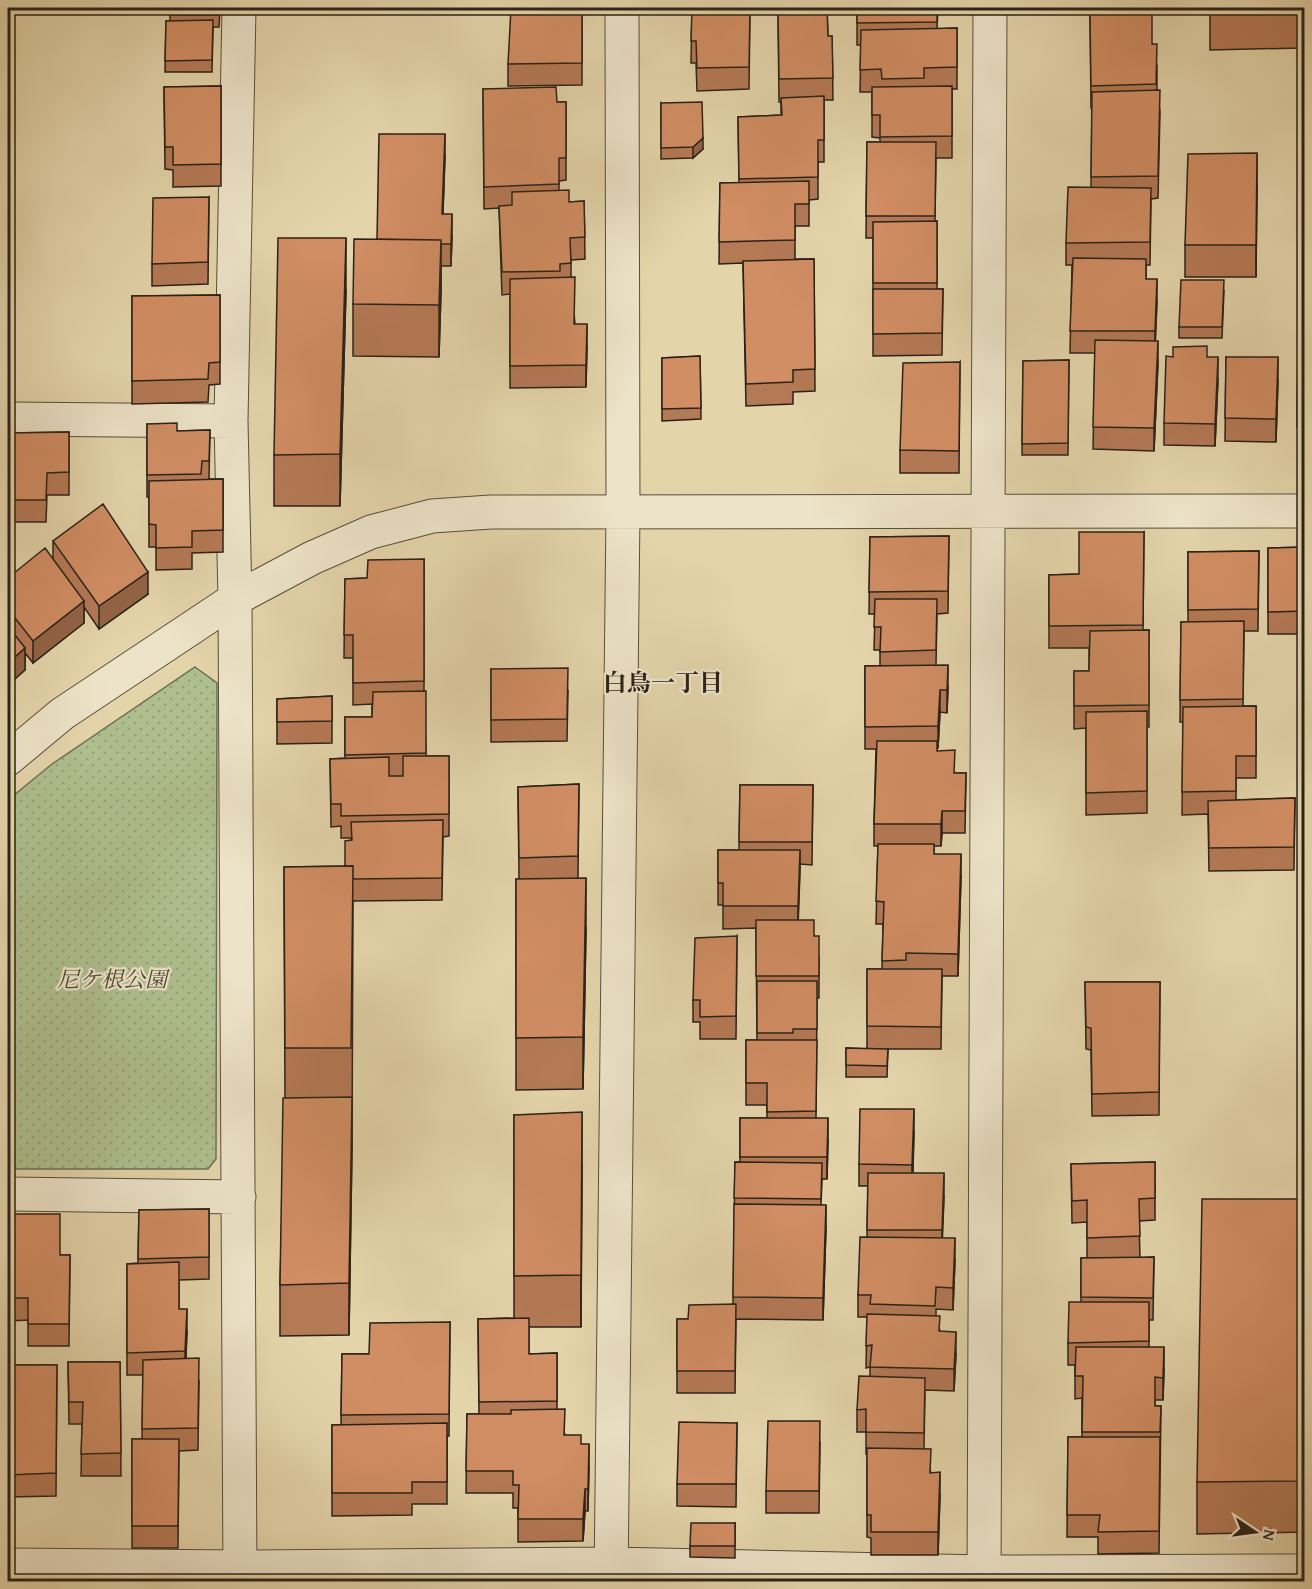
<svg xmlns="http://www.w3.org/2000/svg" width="1312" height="1589" viewBox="0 0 1312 1589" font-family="'Gentium Book Plus','Noto Serif JP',serif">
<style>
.park{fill:url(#park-dots);stroke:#6c7053;stroke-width:1.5}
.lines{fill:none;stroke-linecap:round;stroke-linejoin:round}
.minor-casing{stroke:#584e3c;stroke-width:35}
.minor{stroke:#ede3c8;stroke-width:33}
.wall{fill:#b47955;stroke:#2a2218;stroke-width:1.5}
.shaded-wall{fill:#926345;stroke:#2a2218;stroke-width:1.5}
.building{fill:#d18d63;stroke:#2a2218;stroke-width:1.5}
.labels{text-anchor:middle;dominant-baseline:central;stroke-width:4.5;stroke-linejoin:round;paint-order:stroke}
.park-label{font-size:22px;font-style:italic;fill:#4b4936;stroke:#ede3c8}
.neighbourhood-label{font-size:24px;font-weight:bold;fill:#2a2218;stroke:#ede3c8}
</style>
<defs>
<pattern id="park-dots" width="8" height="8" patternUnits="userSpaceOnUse" patternTransform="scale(1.5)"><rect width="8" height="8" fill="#aebe8e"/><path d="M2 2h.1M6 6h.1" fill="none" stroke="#96a37a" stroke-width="1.8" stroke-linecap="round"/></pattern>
</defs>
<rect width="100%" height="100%" fill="#e4d4aa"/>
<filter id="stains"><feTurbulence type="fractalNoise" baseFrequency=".00333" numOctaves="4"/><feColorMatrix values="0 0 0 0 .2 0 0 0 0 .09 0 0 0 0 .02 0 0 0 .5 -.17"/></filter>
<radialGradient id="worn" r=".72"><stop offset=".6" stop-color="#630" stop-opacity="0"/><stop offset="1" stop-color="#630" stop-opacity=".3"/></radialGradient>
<path class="park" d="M195,667l22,16 -1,476 -8,10h-200v-369l44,-36z"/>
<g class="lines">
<defs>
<path id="minor" d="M239,8l-8,413 4,178 5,983
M8,419l223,2
M8,759l54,-45 173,-115 77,-41 59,-26 61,-16 59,-4 813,-1
M8,1194l231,3
M8,1565l232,2 371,-3 373,8 320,-1
M611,1582l12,-1070 -1,-504
M984,1582l6,-1574"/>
</defs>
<use href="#minor" class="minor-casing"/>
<use href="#minor" class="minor"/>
</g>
<path class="wall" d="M170,8h50l-1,19h-6l-1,45h-47l1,-51h4z
M582,8v77l-74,1v-22z
M692,8h58l-1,81 -52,2 -1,-28h-5z
M799,8h28l1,28h4l1,64h-9v62h-6v37l-9,1v26h-14v33h19l1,132 -22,1v12l-47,2 -3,-143 -24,1 1,-81h19l-1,-66 43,-2v-13h-2l-1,-92 21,-1z
M857,8h81l-1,21 20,-1v61h-5v69h-16l-1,63h2v68h6l-1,66 -69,1v-118h-7l1,-96h13v-4l-8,-1v-45h-12l1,-47h-4z
M1210,8h90v40l-90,2z
M1090,14l62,30 5,22v24l3,22 -2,86 -7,1 -1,66h-4v14l11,22 -2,40 3,22 -4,88 -61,-2 2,-96h-25l2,-88h-6v-22l25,-56 1,-79h-1z
M221,86v100l-48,1v-17l-8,-1 -1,-82z
M483,89l74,13h9v78l-7,1v10l10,11 15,-1 1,58 -14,1v17l4,47 12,22 -1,41 -76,1v-94l-8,1 -3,-87 -15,1z
M661,103l42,46 -10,9 -32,1z
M445,156l-2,58 9,22 -1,30h-10v25l-2,66 -86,-1v-52l24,-65z
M1257,185l-1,92h-71v-32z
M209,197l-1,87 -56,2v-22z
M346,290l-6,216h-66v-51z
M1224,291l-2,47h-43v-11z
M220,295v89l-11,1 -1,17 -76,2v-108z
M1305,346v103h-1v-22h-7v-22z
M700,356l1,63 -39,2v-63z
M1207,357l11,22 -3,67 -51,-1v-22z
M1226,357l52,23 -2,62 -51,-1z
M1069,360l-1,95h-46l1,-94z
M960,362l-1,111h-59v-23z
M147,424l30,7 33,-1 -1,49h14v73l-31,1v16l-36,1v-23h-7v-50h-2z
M69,432v63h-22l-1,27h-37v-89z
M1144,532l-1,98h6v97h-2v86l-61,2v-87l-12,1v-58h15v-23h-40v-73l30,-1z
M949,536l-1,77 -11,1 -1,51 12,22 -1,26 -7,-1 -2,36h-1v3l18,22h11l-1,60h-23l-1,13h-7v8l27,22 -3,100h-16l-1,73h-53l-1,28h-41v-29l21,1v-80h15l1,-45h-7l2,-78h-4v-22l2,-75h-11v-83h15v-16h-6l1,-36h-6l1,-77z
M53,541l95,53 -49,35 -15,-22v16l-51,40 -8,-10v17l-17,15v-107l45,-19z
M1305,547v87h-37v-86z
M1259,551l-1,80h-14l-1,75h13v72h-20v22l59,-2 -1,72 -85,1 -1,-57 -26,1 1,-93h-3l1,-100h7v-70z
M424,559v132l2,65h23v80l-6,1 -1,63 -89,1 -1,247 -3,187 -69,1v-51l5,-187 -1,-231 61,-1 6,-26v-2h-10v-12l-10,1 -1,-68 15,-1v-41h27v-13l-19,1v-47h-9l1,-79 22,-1z
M491,669l77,21 -1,51 -76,1z
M332,696v47l-55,1v-45z
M579,784l-1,94 8,51 -3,160 -67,1v-211h3l-1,-92z
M740,785h73l-1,80 -12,-1 -2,56 16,16 5,22v40h-2l-1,120 12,22 -1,39h-5l-1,26 5,22 -3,93 -87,-1 -1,74h-58v-74h11l45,-15 2,-142h5v-44h27v-13h-21v-65h11l-1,-112 -33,1v-24h-5v-55h21z
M737,936l-1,103h-36v-17h-7v-22z
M1085,982h75l-1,133 -67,1 -1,-66 -5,-1z
M514,1115l68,49 -1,163h-52v27l28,-1v56l8,26 16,9 8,22 -1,45h-3l-2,30 -65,1v-34h-5v-15h-47l1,-79h12l-1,-95 36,-1z
M914,1132l-1,41 31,23 -2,42 13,22 -2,50 -17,-1v7l4,15 16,23 -2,37 -29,-1 -1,59 7,24 9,22 -2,60h-67v-17l-4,-1v-83h-1v-22h-9v-22l13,-33v-10l-4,1 1,-51h-9v-22l9,-58 1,-51h-9v-22z
M1155,1162v58l-16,1 1,37 14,-1 -1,63h-4v27l15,22 -1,31h-8v6h6l-2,147 -61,1v-17h-31l1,-100h14v-39l-7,1v-34h-7v-22l13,-41v-44h6v-36l-15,1 -1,-59z
M1305,1199v333l-108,2v-52z
M209,1209v70l-30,1v29l8,22 -1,28 13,22 -1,69 -19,1 -1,97h-46v-109h10l1,-64h-16v-111l11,-1 1,-53z
M9,1214l51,41h10l-1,91h-41v-26l-19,1z
M450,1322l-1,114h-2v68h-35v11l-80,1v-91h9l1,-71h27z
M68,1362h52l1,114h-40l1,-52h-13z
M8,1365h49l-1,131 -48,1z
M737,1423l-1,84 -59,-1v-22z
M820,1443l-1,70h-53v-22z
M735,1523v35l-45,-1v-11z"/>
<path class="shaded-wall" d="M445,134v22l-3,80v-22z
M703,138v11l-10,9v-11z
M1257,153v32l-1,92v-32z
M452,214v22l-1,30v-22z
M346,238v52l-6,216v-52z
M441,240v51l-2,66v-52z
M1157,279v22l-2,52v-22z
M587,324v22l-1,41v-22z
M1158,341v22l-4,88v-23z
M1218,357v22l-3,67v-22z
M1278,357v23l-2,62v-23z
M148,572v22l-49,35v-23z
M84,601v22l-51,40v-22z
M25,648v22l-17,15v-22z
M948,665v22l-1,26v-23z
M940,690v22l-2,36v-22z
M942,811v22l-1,13v-22z
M800,850v22l-2,56v-22z
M961,854v22l-3,100v-22z
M586,878v51l-3,160v-52z
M352,1097v51l-3,187v-52z
M914,1109v23l-2,55v-22z
M582,1112v52l-1,163v-52z
M828,1118v22l-1,39v-22z
M944,1173v23l-2,56v-22z
M826,1205v22l-3,93v-22z
M955,1238v22l-2,50v-22z
M187,1309v22l-2,42v-22z
M956,1332v22l-2,37v-22z
M1164,1347v22l-1,31v-22z
M589,1444v22l-1,45v-22z
M940,1472v23l-2,60v-23z
M585,1489v22l-2,30v-22z"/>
<path class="building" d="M170,8h50l-1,7h-49z
M511,8h71v55l-74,1z
M692,8h58l-1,59 -52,1 -1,-27h-5z
M799,8h28l1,28h4l1,42 -54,1 -1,-69 21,-1z
M857,8h80v14l-80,1z
M1152,12v32h5l-1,40 -65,2 -1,-72z
M213,20l-1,40 -47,1 1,-40z
M957,28v39l-33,1v10l-42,1 -1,-10 -21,1 1,-40z
M221,86v78l-48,1v-18h-8l-1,-60z
M952,86v50l-72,1v-22h-8v-28z
M556,87l1,15h9v56h-7v26l-75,3 -1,-98z
M1160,90l-2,86 -67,1 1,-85z
M824,96v44h-6v37l-79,2 -1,-62 44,-2 -1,-17z
M702,102l1,36 -10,9 -32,1v-45z
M379,134h66l-3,80h10l-1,30h-10v-4l-64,-1z
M867,142h69l-1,74h-69z
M1257,153l-1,92h-71l3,-91z
M809,181v23h-14v36l-76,2 1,-59z
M1068,187l83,1 -1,54 -84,1z
M569,190v12l15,-1 1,36 -15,1 1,25 -11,1v7l-58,1 -3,-66 13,-1v-13z
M209,197l-1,65 -56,2 1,-66z
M937,221v62h-64v-61z
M278,238h68l-6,216 -66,1z
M354,239l87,1 -2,65 -86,-1z
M1073,258l73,1v20h11l-2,52h-85z
M814,259l1,110 -22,1v12l-47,2 -3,-123z
M575,277l-1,47h13l-1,41 -76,1v-87z
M1181,280h43l-2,47h-43z
M873,289h70l-1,44 -69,1z
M220,295v67l-11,1 -1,16 -76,2v-85z
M1095,340l63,1 -4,87 -61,-1z
M1207,346v11h11l-3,67 -51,-1 2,-67 7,1v-10z
M1298,346h7v59h-8z
M700,356l1,52 -39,1v-51z
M1226,357h52l-2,62 -51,-1z
M1069,360l-1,83 -46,1 1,-83z
M960,362l-1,89 -59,-1 3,-87z
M177,423v8l33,-1 -1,31h-7l-1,13 -54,1v-51z
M69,432v40l-22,1 -1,27h-37v-67z
M223,479v51l-31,1v16l-36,1v-23l-7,-1v-43z
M103,504l45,68 -49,34 -46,-65z
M1079,532h65l-1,93 -94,1v-51l30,-1z
M949,536l-1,55 -79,1 1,-55z
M1305,547v64l-37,1v-64z
M45,548l39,53 -51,40 -25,-32v-31z
M1259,551l-1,58 -70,1v-58z
M424,559v122l-71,2v-48h-9l1,-56 22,-1 1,-18z
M875,599h62l-1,51 -56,2 1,-25h-7z
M1244,621l-1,78 -63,1 1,-78z
M8,626l17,22 -17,15z
M1149,630v75l-75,1v-35h15l1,-40z
M948,665l-1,25h-7l-2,36 -73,1v-61z
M568,668l-1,51 -76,1v-51z
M426,691v62l-81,2v-38h27l1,-25z
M332,696v25l-55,1v-23z
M1256,706v50h-20v35l-54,1 1,-85z
M1147,711v80l-61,2v-81z
M877,741h60v10l18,-1 -1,23h12l-1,38h-23l-1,13h-67z
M403,756h46v58l-108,2v-12h-10l-1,-45 59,-2v19h14z
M579,784l-1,72 -59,2 -1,-71z
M740,785h73l-1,57h-73z
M1295,798l-1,49 -85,1 -1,-47z
M443,820l-1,58 -89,1v-13h-8v-25l7,-1 -1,-18z
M878,844h56v10h27l-3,100 -52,-1v7l-24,1 2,-59 -8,-1z
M718,850h82l-2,56h-75v-23h-5z
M353,866l-2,182h-66l-1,-181z
M586,878l-3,159 -67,1v-159z
M756,920h58v16h5v40h-63z
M737,936l-1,80 -36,1v-17h-7l2,-62z
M867,969h75l-1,58 -74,-1z
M757,981h60v48h-24v4h-36z
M1085,982h75l-1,110 -67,2 -1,-66 -5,-1z
M746,1040h71l-1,71 -49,1v-29h-21z
M846,1048l42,1 -1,17 -41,-1z
M352,1097l-3,186 -69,2 3,-187z
M860,1109h54l-2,56 -53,-1z
M582,1112l-1,163 -67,1v-161z
M740,1118h88l-1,39h-87z
M735,1162l87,1 -1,36 -87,-1z
M1155,1162v36l-16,1 1,37 -53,2v-38l-15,1 -1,-37z
M868,1173h76l-2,57h-75z
M1202,1199h103v282l-108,1z
M734,1204l92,1 -3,93 -90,-1z
M209,1209v48l-71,2 1,-49z
M9,1214h51v41h10l-1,69h-41v-26h-19z
M860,1237l95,1 -2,50 -17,-1 -1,19 -65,-2 1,-9h-13z
M1154,1257l-1,41 -72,-1v-39z
M179,1262v47h8l-2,42 -58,2v-89z
M1069,1302h80v39l-81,2z
M736,1304l-1,67h-58v-52h11l1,-14z
M867,1314l73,2 -1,15 17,1 -2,37 -84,-2 2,-22 -6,1z
M529,1318v36l28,-1v48l-78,1 -1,-83z
M450,1322l-1,92 -108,1 1,-61h27l1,-31z
M1076,1347h88l-1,31 -8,-1v29h6l-1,26h-78l1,-56h-8z
M199,1358l-1,70 -56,1 1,-69z
M68,1362h52l1,91 -40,1 2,-52h-14z
M8,1365h49l-1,108 -48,2z
M859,1376l66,2 -1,55 -58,-1v-23l-9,1z
M565,1409l-1,26h17v9h8l-1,45h-3l-2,30h-65l1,-34h-6v-14h-47l1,-57h44v-4z
M768,1421h52l-1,70h-53z
M679,1422l58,1 -1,61h-59z
M447,1423v59h-35v11h-80v-68z
M1068,1437h92l-1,94 -61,1 2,-17h-33z
M132,1439h47l-1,87h-46z
M867,1448l64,1 -1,24 10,-1 -2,60h-67v-17h-4z
M691,1523h44v23h-45z"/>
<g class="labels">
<g class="park-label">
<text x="112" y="979">尼ケ根公園</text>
</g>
<g class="neighbourhood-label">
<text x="663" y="682">白鳥一丁目</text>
</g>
</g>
<rect width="1312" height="1589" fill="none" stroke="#e4d4aa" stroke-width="30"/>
<rect x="9" y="9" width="1294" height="1571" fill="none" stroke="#2a2218" stroke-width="3"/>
<rect x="15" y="15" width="1282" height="1559" fill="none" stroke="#2a2218" stroke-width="1.5"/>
<g transform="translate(1255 1532) rotate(103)" stroke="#ede3c8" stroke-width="4.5" paint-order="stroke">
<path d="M0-4.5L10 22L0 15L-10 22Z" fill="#2a2218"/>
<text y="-9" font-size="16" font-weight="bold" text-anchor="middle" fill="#2a2218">N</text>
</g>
<rect width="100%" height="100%" filter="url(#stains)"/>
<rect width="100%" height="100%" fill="url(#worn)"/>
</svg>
